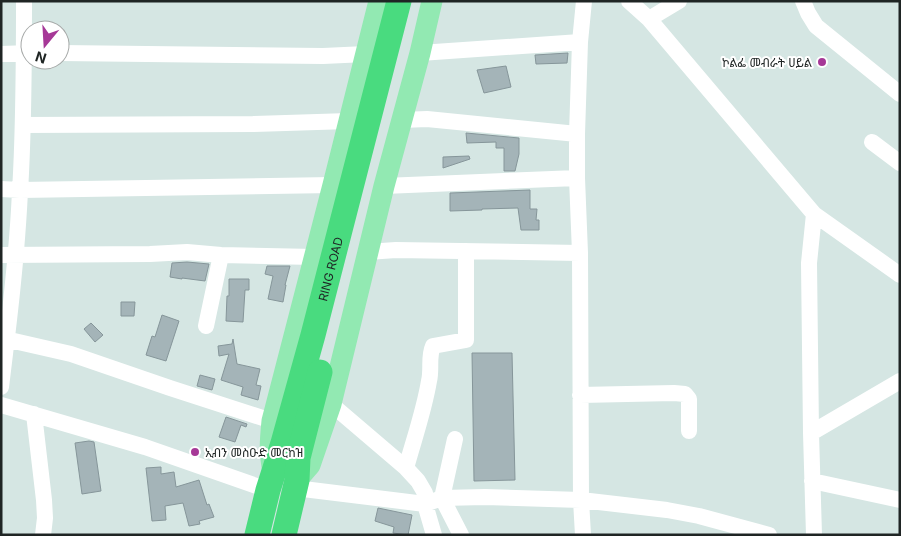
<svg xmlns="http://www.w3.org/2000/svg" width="901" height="536" viewBox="0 0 901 536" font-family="Inter,'Noto Sans Ethiopic',sans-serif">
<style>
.building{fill:#a4b4b8;stroke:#86969a}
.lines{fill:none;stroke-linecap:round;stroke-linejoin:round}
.minor{stroke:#fff;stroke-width:16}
.major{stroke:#92e9b2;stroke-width:21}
.highway{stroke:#49db7f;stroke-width:25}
.poi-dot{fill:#a63897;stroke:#fff;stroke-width:2}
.labels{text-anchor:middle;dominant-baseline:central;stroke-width:4;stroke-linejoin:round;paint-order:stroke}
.poi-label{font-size:12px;fill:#1f2524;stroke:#fff;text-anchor:end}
.street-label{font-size:12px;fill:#1f2524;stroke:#fff}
</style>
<rect width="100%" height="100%" fill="#d5e6e3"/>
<path class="building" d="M568,53l-1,10 -31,1 -1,-9z
M506,66l5,21 -27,6 -7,-23z
M466,133l53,5v16l-4,17h-11v-23h-8v-6l-29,1z
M469,156l1,3 -27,9v-11z
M530,190v19h7l-1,11h3v10h-18l-3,-22 -36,1v1l-32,1v-18z
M187,262l22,2 -4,17 -23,-3v1l-12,-2 2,-14z
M267,266h23l-5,19h1l-3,17 -15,-3 5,-23 -8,-2z
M229,279h20v11h-4l-2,32 -17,-1 1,-25h2z
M121,302h14l-1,14h-13z
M162,315l17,6 -13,40 -20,-6 6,-19 3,1z
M91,323l12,12 -8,7 -11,-13z
M233,339l4,25 23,5 -4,16 5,1 -3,14 -17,-5 2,-8 -22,-7 8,-26 -10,2 -1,-10 14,-2z
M472,353h40l3,127 -41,1z
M200,375l15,4 -3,11 -15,-4z
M226,417l21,7 -1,3 -5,-2 -6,17 -16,-5z
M89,441l5,1 7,49 -19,3 -7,-51z
M161,467v7l13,-2 2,15 23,-7 8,25 2,-1 5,13 -15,4 1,3 -11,2 -6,-23 -18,3 1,14 -14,1 -6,-53z
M378,508l34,7 -4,20 -15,-2 1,-6 -19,-6z"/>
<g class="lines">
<path class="minor" d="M584,1l-4,41 -3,92v44l3,75 1,247 86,10 32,6 70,19
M629,1l20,18 165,195 86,61
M803,1l5,12 8,13 84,68
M649,19l30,-18
M60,53l263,3 43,-2
M420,53l160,-11
M1,54l29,-1
M402,120l25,-1 150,15
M23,125l230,-1 96,-3
M872,142l28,21
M384,186l193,-8
M1,189l19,1 313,-5
M814,214l-5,49 2,170 3,102
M367,252l29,-2 184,3
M1,255l149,-1 37,-2 34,3 94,2
M206,326l15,-71
M1,338l70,16 99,34 102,33
M1,387c8,-65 16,-131 19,-196 4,-63 4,-127 4,-190
M580,395l94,-2 11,1 4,5v32
M331,404l75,64 12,13 7,12v11l9,31
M1,405l144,42 123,43
M34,414l10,86 1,18 -2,17
M811,433l89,-52
M455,439l-13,59 19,37
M406,468c8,-29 18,-57 23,-87 3,-12 -1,-24 4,-35l33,-6v-89
M812,481l88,19
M295,488l130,16 17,-6 43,-1 96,3 2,35"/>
<path class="major" d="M273,472c-4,-20 -3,-31 -1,-51l61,-236 46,-184
M297,480l13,-15 21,-61 53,-218 36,-133 12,-52"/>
<g class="highway">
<path id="s1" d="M257,535l11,-45 15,-47 30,-108 86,-334"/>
<path d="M284,535l13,-55 1,-22 22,-86"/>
</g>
</g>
<g class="poi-dot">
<circle cx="822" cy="62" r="5"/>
<circle cx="195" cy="452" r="5"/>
</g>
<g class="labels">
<g class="poi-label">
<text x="812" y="62">ኮልፌ መብራት ሀይል</text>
<text x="205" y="452" text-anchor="start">ኢብን መስዑድ መርከዝ</text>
</g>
<g class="street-label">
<text stroke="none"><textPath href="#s1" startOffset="276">RING ROAD</textPath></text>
</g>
</g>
<rect width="901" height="536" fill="none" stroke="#1f2524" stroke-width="5"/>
<g transform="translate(45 45) rotate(198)"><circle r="24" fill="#ffffff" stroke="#a5a8a7"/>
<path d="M0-4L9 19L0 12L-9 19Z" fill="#a63897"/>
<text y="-8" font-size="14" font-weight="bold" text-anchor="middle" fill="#1f2524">N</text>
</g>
</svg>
